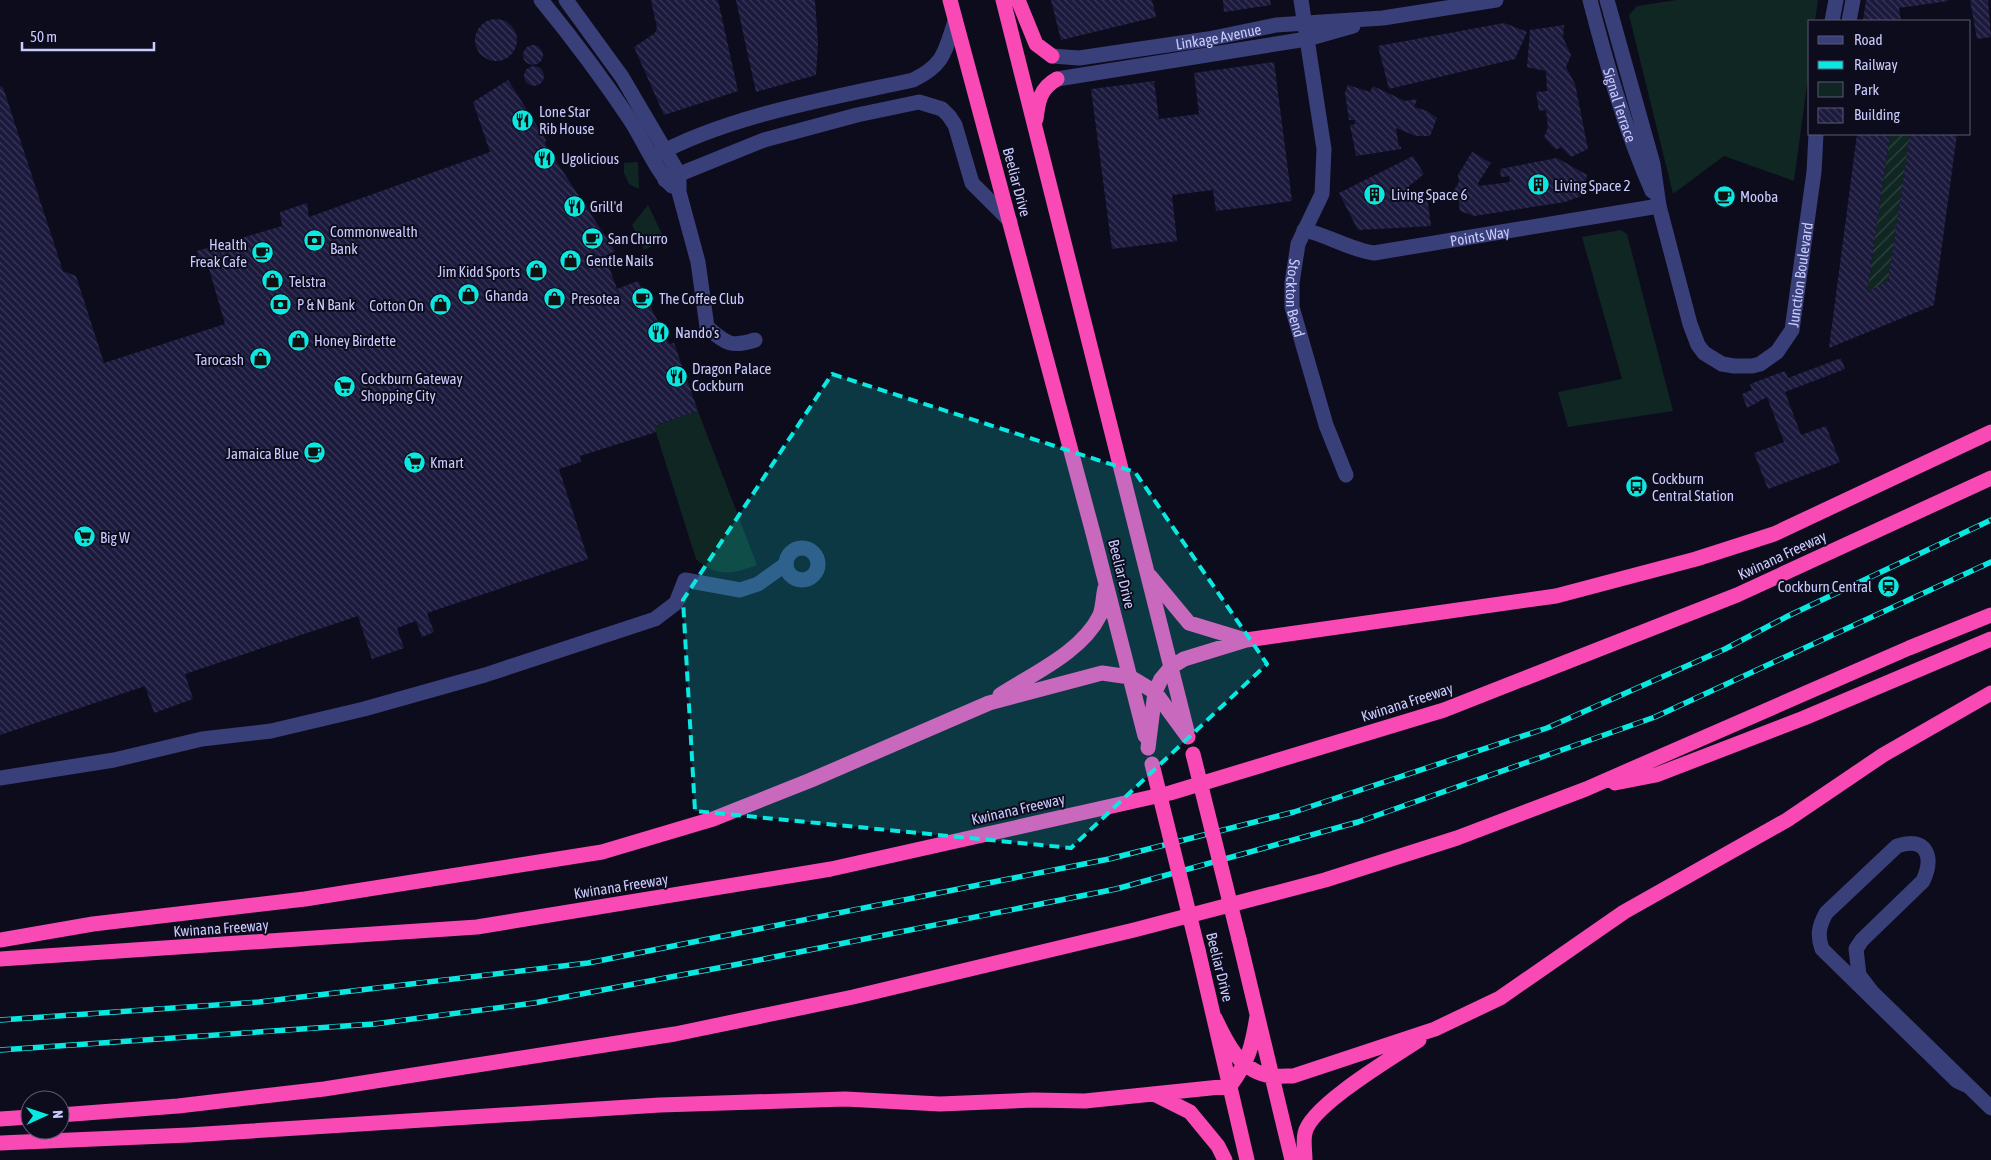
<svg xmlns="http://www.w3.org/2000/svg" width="1991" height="1160" viewBox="0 0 1991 1160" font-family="'Asap Condensed',sans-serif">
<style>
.green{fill:#0f2622}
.garden{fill:url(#garden-furrows)}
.building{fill:url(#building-back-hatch)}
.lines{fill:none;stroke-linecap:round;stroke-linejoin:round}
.minor{stroke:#393f79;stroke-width:15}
.highway{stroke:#f849b4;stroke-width:15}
.rail-casing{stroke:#09e9e2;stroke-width:5.5}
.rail{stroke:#0d0c1c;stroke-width:4;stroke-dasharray:11;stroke-linecap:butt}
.highway-bridge{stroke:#f849b4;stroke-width:15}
.marked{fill:#09e9e2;fill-opacity:0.2;stroke:#09e9e2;stroke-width:4;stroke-dasharray:10 6;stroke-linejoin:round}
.labels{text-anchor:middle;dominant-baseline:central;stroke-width:4;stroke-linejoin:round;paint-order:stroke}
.street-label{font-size:15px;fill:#c9cafd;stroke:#0d0c1c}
.poi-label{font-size:15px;fill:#c9cafd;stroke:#0d0c1c;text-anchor:start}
</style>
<defs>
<pattern id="garden-furrows" width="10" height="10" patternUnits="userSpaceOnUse" patternTransform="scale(1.25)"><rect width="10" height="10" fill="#0f2622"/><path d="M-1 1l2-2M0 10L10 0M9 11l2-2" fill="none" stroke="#314443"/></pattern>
<pattern id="building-back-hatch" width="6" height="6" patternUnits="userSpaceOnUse" patternTransform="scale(1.25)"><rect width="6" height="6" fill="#1b193c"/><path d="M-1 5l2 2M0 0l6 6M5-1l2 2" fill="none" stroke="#3b3959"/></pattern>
</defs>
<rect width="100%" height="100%" fill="#0d0c1c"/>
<path class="green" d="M1676,0h142l-3,21h-5v41l-16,119 -70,-25 -51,38 -44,-179 8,-9z
M638,162l1,27 -10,-5 -5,-11v-10z
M648,205l17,35 -21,10 -12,-25z
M1621,230l6,4 46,177 -105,16 -10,-35 64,-13 -40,-142z
M698,411l59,154c-24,9 -40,13 -61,-6l-42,-133z"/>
<path class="garden" d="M1890,134h20l-22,147 -21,11z"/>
<path class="building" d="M651,0h67l20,91 -74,24 -30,-68 21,-14 2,-5z
M736,0h79l3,43 -2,32 -60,17z
M1051,0h101l4,17 -95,23z
M1223,0h47l1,5 -47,7z
M1866,0h82v1l-49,7 2,13h-38z
M1970,0h18l3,37 -14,2z
M475 40a21 21 0 1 1 42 0a21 21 0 1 1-42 0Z
M1504,23l23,9 -12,27 -126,30 -11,-43z
M1564,25l-1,13 8,17 -5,12 9,17 13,65 -17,8 -10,-10 -5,3 -12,-13 4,-9 -2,-18 -7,1 -3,-19 11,-1 -1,-20 -19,-4 3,-37z
M523 55a10 10 0 1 1 20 0a10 10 0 1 1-20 0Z
M1274,62l18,139 -76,10 -3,-21 -41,5 5,46 -65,8 -21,-160 63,-8 5,38 40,-5 -5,-41z
M524 76a10 10 0 1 1 20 0a10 10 0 1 1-20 0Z
M508,80l38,60 -1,4 70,107 -10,5 12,33 21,-8 31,63 5,-1 24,68 -44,15 2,6 -76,24 1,6 -22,7 29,90 -161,54 7,19 -12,5 -6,-16 -19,7 7,20 -32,11 -14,-43 -173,58 8,25 -39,14 -9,-27 -145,49v-649l3,1 60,184 13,5 28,87 121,-39 -17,-59 -6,2 -5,-16 85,-25 -2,-14 27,-9 2,14 181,-65 -17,-50z
M1348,85l22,7 3,-6 32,15 12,-2 -3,8 13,4 10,7 -7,18h-14l-20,-8 3,19 2,-1v3l-45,7 -6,-31 5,-1v-4h-6l-4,-27z
M1857,134h33l-23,158 21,-11 22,-147h47l-23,171 -105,43z
M1472,152l19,11 -13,20 1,3 31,-4 -1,-6 -8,1 -1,-8 57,-11 30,17 -3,20 -19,7 -91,14 -14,-5 -3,-19h-4l6,-10 -1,-7z
M1413,156l11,18 -16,13 2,11 17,-2 4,30 -73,4 -19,-37z
M1841,358l4,11 -60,23 16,43 25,-9 14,36 -72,27 -14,-36 30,-11 -17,-45 -20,11 -5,-14 10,-4 -2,-6 35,-13 3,7z"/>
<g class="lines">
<g class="minor">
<path d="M541,0c32,39 62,79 90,121 11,17 27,53 41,65"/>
<path d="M566,0l56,77 57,97v18l19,70 9,65c19,16 23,21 48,13"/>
<path id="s1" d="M1301,0l23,149 -2,45 -24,50 -6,39v24l34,118 20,50"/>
<path id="s2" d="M1590,0c17,65 35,130 62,191"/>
<path id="s3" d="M1607,0l46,164 6,42 31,118 8,21 6,8 18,11 12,2h18l8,-2 17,-12 15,-22 22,-158 2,-38"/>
<path d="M1832,21l4,-21"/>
<path d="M1849,21l4,-21"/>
<path id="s4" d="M1052,56l27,2 129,-19 68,-14 107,-7 113,-18"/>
<path d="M1057,79l250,-40 46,-13"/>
<path d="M653,157c73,-41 178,-59 260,-77 31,-15 32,-28 42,-59"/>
<path d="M665,180l99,-40 93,-25 62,-13 23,7 7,7 6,9 17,58 38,38"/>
<path id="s5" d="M1304,230c24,5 46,20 70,23l285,-47"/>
<circle cx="802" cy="564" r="16"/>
<path d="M0,778l114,-18 88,-21 69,-8 93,-22 121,-34 170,-56 21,-16 9,-23 55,10 18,-6 28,-20"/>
<path d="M1968,1086l-11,-5 -135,-132c-5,-14 -3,-23 4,-36l71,-67c30,-10 37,11 26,35l-61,59 -6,9 3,26 13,17 119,116"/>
</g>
<path class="highway" d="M950,0l143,533 52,203
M1003,0l184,731
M1018,0l18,44 16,12
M1036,119c2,-17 4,-31 21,-40
M1150,576l39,47 56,17
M1000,695c34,-22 82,-43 100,-80 3,-8 3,-19 5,-27
M1148,748l7,-56 6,-13 10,-12 13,-8 62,-19 310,-44 140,-37 78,-25 217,-102
M1615,783l41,-8 148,-57 187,-79
M1239,939l53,221
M0,940l93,-16 212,-25 297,-47 111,-33 98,-39 178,-77 113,-30 28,4 25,15 33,45
M1198,950l49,210
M0,959l477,-32 354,-58 339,-76 274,-83 293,-115 254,-117
M1215,1018c11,23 23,50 51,57 8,2 19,1 27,1l142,-47 65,-31 124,-86 163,-92 96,-65 108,-62
M1154,1094l36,18 28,34 7,14
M60,1115l118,-9 146,-17 351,-55 178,-37 281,-67 191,-50 132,-42 129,-49 323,-141 82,-33
M0,1119l30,-2
M0,1143l189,-8 471,-30 185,-6 95,5 94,-4 51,1 145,-15c19,-26 22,-39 27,-70
M1305,1160c0,-8 -2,-19 0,-27 5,-27 90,-77 114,-93"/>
<defs>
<path id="rail" d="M0,1020l259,-18 329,-39 521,-104 185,-47 253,-84 178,-79 63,-33 203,-96
M0,1050l374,-26 160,-21 205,-39 377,-75 242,-67 297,-105 336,-155"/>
</defs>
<use href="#rail" class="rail-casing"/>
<use href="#rail" class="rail"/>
<path class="highway-bridge" d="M1193,754l46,185
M1152,764l46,186"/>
</g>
<path class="marked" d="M832,374l303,98 132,192 -196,184 -376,-37 -12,-211z"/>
<defs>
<symbol id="restaurant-disc" viewBox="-11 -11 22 22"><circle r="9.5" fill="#09e9e2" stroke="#0d0c1c"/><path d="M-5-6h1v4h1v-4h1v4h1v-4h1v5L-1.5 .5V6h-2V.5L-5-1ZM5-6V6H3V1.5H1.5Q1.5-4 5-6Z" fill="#111"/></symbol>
<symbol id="building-disc" viewBox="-11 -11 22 22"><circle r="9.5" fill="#09e9e2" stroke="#0d0c1c"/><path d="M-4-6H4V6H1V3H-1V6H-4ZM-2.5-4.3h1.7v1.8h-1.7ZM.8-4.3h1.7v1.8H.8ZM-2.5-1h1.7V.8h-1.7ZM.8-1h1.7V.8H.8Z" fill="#111"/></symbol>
<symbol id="cafe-disc" viewBox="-11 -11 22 22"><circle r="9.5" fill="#09e9e2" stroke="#0d0c1c"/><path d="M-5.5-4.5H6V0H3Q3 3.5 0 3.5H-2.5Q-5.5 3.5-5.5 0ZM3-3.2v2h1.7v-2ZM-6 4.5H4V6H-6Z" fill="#111"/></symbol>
<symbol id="bank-disc" viewBox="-11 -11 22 22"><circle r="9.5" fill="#09e9e2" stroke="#0d0c1c"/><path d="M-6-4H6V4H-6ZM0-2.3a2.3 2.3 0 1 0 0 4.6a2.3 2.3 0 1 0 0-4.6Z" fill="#111"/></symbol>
<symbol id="shop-disc" viewBox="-11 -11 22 22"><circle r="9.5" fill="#09e9e2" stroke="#0d0c1c"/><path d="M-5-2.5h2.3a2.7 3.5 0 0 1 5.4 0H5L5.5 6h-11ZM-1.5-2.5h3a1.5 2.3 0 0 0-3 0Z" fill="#111"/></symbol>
<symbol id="supermarket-disc" viewBox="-11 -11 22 22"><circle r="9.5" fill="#09e9e2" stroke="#0d0c1c"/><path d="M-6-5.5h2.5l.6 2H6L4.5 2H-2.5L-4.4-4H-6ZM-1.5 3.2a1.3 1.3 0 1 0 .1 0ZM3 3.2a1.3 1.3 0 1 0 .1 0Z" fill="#111"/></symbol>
<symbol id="bus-disc" viewBox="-11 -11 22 22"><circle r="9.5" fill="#09e9e2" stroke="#0d0c1c"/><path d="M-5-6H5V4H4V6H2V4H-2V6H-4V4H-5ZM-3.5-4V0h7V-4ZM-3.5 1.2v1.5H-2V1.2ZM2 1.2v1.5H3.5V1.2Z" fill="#111"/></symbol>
<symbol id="station-disc" viewBox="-11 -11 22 22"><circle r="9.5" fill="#09e9e2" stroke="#0d0c1c"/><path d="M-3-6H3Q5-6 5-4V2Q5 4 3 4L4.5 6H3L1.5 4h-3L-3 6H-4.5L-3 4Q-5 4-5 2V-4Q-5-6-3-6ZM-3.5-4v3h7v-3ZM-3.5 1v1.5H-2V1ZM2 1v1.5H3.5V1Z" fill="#111"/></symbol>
</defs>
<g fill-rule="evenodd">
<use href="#restaurant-disc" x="510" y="108" width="25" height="25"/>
<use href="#restaurant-disc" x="532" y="146" width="25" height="25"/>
<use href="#building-disc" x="1526" y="172" width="25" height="25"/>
<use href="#building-disc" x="1362" y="182" width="25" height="25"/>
<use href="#cafe-disc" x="1712" y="184" width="25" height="25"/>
<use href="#restaurant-disc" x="562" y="194" width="25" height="25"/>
<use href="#cafe-disc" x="580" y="226" width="25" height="25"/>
<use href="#bank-disc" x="302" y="228" width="25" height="25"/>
<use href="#cafe-disc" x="250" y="240" width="25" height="25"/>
<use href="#shop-disc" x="558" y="248" width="25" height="25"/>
<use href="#shop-disc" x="524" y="258" width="25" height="25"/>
<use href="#shop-disc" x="260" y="268" width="25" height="25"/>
<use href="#shop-disc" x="456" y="282" width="25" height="25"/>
<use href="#shop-disc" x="542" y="286" width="25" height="25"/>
<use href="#cafe-disc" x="630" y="286" width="25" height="25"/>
<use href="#bank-disc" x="268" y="292" width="25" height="25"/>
<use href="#shop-disc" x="428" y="292" width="25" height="25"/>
<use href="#restaurant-disc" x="646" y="320" width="25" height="25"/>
<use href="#shop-disc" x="286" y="328" width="25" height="25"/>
<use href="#shop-disc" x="248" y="346" width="25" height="25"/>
<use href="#restaurant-disc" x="664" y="364" width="25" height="25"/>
<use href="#supermarket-disc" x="332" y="374" width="25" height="25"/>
<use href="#cafe-disc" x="302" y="440" width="25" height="25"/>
<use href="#supermarket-disc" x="402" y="450" width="25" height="25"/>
<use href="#bus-disc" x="1624" y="474" width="25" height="25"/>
<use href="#supermarket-disc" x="72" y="524" width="25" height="25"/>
<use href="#station-disc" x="1876" y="574" width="25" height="25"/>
</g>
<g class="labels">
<g class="street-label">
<text stroke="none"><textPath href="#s4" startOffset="168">Linkage Avenue</textPath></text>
<text stroke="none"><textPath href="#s2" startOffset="109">Signal Terrace</textPath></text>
<text transform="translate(1017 182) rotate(75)">Beeliar Drive</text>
<text stroke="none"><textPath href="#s5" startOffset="181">Points Way</textPath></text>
<text stroke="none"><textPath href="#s3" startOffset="530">Junction Boulevard</textPath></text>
<text stroke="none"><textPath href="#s1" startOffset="306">Stockton Bend</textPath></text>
<text transform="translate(1782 555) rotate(-25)">Kwinana Freeway</text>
<text transform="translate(1122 574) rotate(76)">Beeliar Drive</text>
<text transform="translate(1407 702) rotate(-18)">Kwinana Freeway</text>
<text transform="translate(1018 809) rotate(-13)">Kwinana Freeway</text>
<text transform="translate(621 886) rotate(-9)">Kwinana Freeway</text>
<text transform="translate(221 928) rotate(-4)">Kwinana Freeway</text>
<text transform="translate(1220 967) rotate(76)">Beeliar Drive</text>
</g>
<g class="poi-label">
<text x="539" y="111">Lone Star<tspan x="539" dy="17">Rib House</tspan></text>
<text x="561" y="158">Ugolicious</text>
<text x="1554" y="185">Living Space 2</text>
<text x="1391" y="194">Living Space 6</text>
<text x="1740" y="196">Mooba</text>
<text x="590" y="206">Grill'd</text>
<text x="330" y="231">Commonwealth<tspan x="330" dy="17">Bank</tspan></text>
<text x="608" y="238">San Churro</text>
<text x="247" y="244" text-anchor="end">Health<tspan x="247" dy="17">Freak Cafe</tspan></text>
<text x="586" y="260">Gentle Nails</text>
<text x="520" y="271" text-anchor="end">Jim Kidd Sports</text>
<text x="289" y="281">Telstra</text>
<text x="485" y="295">Ghanda</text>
<text x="571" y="298">Presotea</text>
<text x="659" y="298">The Coffee Club</text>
<text x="297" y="304">P &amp; N Bank</text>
<text x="424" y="305" text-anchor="end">Cotton On</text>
<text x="675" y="332">Nando's</text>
<text x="314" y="340">Honey Birdette</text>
<text x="244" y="359" text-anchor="end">Tarocash</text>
<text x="692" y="368">Dragon Palace<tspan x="692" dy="17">Cockburn</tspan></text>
<text x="361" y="378">Cockburn Gateway<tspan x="361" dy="17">Shopping City</tspan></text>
<text x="299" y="453" text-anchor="end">Jamaica Blue</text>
<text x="430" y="462">Kmart</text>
<text x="1652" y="478">Cockburn<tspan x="1652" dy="17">Central Station</tspan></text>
<text x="100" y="537">Big W</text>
<text x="1872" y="586" text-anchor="end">Cockburn Central</text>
</g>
</g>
<rect x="1808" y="20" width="162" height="115" fill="#0d0c1c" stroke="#585876"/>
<rect x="1818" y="36" width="25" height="8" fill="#393f79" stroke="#585876"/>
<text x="1854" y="45" font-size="15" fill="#c9cafd">Road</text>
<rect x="1818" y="61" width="25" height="8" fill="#09e9e2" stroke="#585876"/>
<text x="1854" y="70" font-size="15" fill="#c9cafd">Railway</text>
<rect x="1818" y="82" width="25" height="15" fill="#0f2622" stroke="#585876"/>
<text x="1854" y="95" font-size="15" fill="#c9cafd">Park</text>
<rect x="1818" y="108" width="25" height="15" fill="url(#building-back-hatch)" stroke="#585876"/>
<text x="1854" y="120" font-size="15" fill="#c9cafd">Building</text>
<g transform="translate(45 1115) rotate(87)"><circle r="24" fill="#0d0c1c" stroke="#585876"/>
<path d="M0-4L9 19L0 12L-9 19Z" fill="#09e9e2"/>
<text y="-8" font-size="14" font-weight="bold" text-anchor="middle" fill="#c9cafd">N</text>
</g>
<path d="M22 42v8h132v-8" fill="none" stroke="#c9cafd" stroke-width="2.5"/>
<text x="30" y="42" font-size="15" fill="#c9cafd" stroke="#0d0c1c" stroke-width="4" paint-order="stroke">50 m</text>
</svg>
